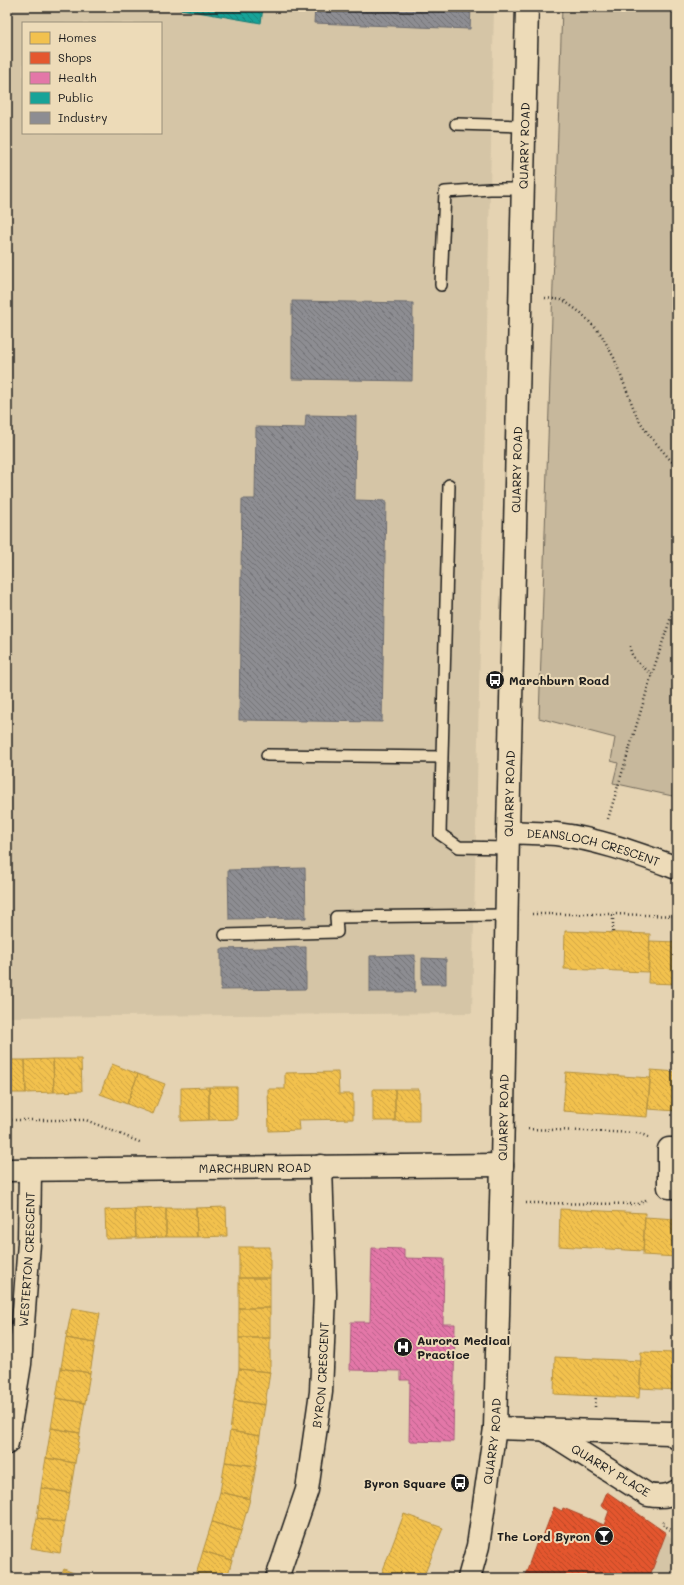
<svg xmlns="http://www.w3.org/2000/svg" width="684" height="1585" viewBox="0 0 684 1585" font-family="Mali,sans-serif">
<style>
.built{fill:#d5c5a6;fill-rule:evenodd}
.park{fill:#c7b89c;stroke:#726a5c}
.homes{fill:url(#homes-back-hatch);stroke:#b2903f}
.shops{fill:url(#shops-back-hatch);stroke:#a84529}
.health{fill:url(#health-back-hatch);stroke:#a75c7e}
.public{fill:url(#public-back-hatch);stroke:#187a73}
.industry{fill:url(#industry-back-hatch);stroke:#6b6b6f}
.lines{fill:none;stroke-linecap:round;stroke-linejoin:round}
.lane-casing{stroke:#1c1c1c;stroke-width:14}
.street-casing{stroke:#1c1c1c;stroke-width:25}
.secondary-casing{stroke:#1c1c1c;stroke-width:25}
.path{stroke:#1c1c1c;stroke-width:2.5;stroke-dasharray:1 3;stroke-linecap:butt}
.lane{stroke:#eddbb8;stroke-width:11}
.street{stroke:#eddbb8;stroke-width:22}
.secondary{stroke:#eddbb8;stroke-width:22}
.labels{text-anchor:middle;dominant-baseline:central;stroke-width:4;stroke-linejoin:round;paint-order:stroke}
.street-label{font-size:12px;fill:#1c1c1c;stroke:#eddbb8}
.poi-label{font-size:12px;font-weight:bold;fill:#1c1c1c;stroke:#eddbb8;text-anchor:start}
</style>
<defs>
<pattern id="homes-back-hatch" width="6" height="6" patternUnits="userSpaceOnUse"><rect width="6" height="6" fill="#f2c14e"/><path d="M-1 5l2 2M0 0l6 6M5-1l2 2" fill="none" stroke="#cfa544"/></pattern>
<pattern id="shops-back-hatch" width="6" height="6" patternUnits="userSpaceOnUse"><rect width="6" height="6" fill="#e4572e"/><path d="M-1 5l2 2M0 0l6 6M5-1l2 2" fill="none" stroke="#b84726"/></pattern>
<pattern id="health-back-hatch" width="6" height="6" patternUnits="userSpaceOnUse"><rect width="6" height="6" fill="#e377a8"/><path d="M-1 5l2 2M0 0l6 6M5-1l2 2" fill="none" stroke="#b76188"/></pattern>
<pattern id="public-back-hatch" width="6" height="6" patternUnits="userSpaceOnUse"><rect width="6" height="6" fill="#17a398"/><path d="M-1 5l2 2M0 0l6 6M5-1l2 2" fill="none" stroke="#14847b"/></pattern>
<pattern id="industry-back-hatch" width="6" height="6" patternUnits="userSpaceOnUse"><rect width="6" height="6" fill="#8d8d92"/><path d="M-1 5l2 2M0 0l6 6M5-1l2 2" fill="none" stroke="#727276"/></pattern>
</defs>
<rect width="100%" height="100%" fill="#e5d3b2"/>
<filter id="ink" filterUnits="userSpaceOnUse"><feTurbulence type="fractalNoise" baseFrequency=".025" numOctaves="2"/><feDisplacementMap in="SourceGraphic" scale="8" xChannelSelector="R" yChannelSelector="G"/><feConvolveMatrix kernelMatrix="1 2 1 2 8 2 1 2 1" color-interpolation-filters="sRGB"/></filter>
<g filter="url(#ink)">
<path class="built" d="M7,7h487l-22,1006 -465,4zM23,23h138v110h-138z
M666,1533l11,9v36h-28z"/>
<path class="park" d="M562,7h115v790l-64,-14 5,-20 -7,-2 4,-23 -76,-20z"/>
<path class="homes" d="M565,931l85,3 -2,38 -84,-3z
M650,941l27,1v42l-29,-1z
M53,1059h28l1,32 -28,1z
M53,1059l1,33 -28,1 -1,-33z
M7,1060h18l1,33h-19z
M112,1064l26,10 -11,30 -27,-10z
M651,1070l26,2v39l-29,-2z
M338,1072l1,22h14v25l-55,1 1,10 -30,1 -1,-42h17v-16z
M566,1072l84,6 -3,39 -84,-6z
M138,1074l27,10 -12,30 -26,-10z
M209,1087h28v32l-28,1z
M209,1087v33l-28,1v-33z
M373,1089h22v32h-22z
M395,1089h24v32h-24z
M226,1207l1,29 -30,1 -1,-29z
M166,1208v29l-30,1 -1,-29z
M166,1208h30l1,29h-31z
M135,1209l1,29 -30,1 -1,-29z
M560,1209l85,4 -2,38 -84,-5z
M645,1217l32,2v38l-34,-2z
M239,1247h31v31h-31z
M239,1278h31v30h-31z
M72,1308l28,5 -5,30 -29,-5z
M239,1308h31v30h-31z
M66,1338l29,5 -5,30 -29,-5z
M239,1338h31v34l-31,-3z
M641,1352l36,1v37l-37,-2z
M555,1357l86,4 -2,37 -85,-4z
M61,1368l29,5 -5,30 -29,-5z
M239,1369l31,3 -5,33 -31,-5z
M56,1398l29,5 -5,30 -29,-5z
M234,1400l31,5 -5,31 -30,-5z
M51,1428l29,5 -5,30 -29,-5z
M230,1431l30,5 -4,30 -31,-4z
M46,1458l29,5 -5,30 -29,-5z
M225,1462l31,4 -6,33 -30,-7z
M41,1488l29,5 -5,30 -28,-5z
M220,1492l30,7 -9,32 -29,-9z
M404,1514l39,14 -20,50h-43z
M37,1518l28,5 -5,30 -29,-5z
M212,1522l29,9 -9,29 -29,-9z
M203,1551l29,9 -5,18h-32z
M64,1569l21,9h-25z"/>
<path class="shops" d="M607,1492l59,41 -17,45h-125l14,-39h4l12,-32 8,4 1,-3 41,17 5,-14 -8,-5z"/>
<path class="health" d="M372,1248l32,1v9l40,1 -1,65h12l-2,118 -44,-1 1,-61h-9v-9l-51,-1 1,-48h19z"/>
<path class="public" d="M169,7h94l-2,16z"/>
<path class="industry" d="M315,7h156l-1,22 -156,-6z
M292,301l121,2 -1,78 -120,-2z
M306,415l50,1 -1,84 31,1 -4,221 -143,-2 3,-221h13l1,-72 49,1z
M305,868l1,50 -77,1 -1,-49z
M306,947v42l-85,1v-41z
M415,955v37h-45v-36z
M422,958l24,1v25h-24z"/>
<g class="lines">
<defs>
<path id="lane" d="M456,124l68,2
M441,285l4,-93 45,-3h33
M449,485l-9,349 19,13 48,1
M267,755l175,2
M225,935l112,-3 -1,-15 170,-2"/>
<g id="street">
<path id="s1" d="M508,832c16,1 32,1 48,2 42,5 82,20 121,34"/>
<path d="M677,1149h-8v38h8"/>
<path id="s2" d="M7,1170l495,-5"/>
<path d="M495,1428l175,5 7,5"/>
<path d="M547,1431l101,64c11,2 20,2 29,-4"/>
<path id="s3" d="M7,1443l13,-79 9,-121 1,-73"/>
<path id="s4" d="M277,1578l30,-88 14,-98 4,-98 -4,-128"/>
</g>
<g id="secondary">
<path id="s5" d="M469,1578l9,-32 17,-118 7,-263 6,-333 19,-825"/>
</g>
</defs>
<use href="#lane" class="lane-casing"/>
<use href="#street" class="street-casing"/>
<use href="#secondary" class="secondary-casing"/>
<path class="path" d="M545,298l18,2 18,13 20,21 13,24 23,59 12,18 24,28 4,3
M630,646c0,13 13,21 22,28
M608,819l44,-145 25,-75
M532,914h81l64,2
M613,932v-18
M7,1120h79l56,23
M528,1129l111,4 9,4
M526,1203l112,1 10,-5
M595,1407l1,-11
M664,1522l-2,2 15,10"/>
<use href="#lane" class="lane"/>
<use href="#street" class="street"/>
<use href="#secondary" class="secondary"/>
</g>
</g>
<defs>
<symbol id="bus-disc" viewBox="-11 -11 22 22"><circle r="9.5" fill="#1c1c1c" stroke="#eddbb8"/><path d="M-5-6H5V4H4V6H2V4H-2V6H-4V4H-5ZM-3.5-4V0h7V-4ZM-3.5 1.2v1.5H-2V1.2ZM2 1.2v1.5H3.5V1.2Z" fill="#fff"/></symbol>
<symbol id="hospital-disc" viewBox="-11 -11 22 22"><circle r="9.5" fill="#1c1c1c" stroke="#eddbb8"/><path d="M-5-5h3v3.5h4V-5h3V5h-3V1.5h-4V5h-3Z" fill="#fff"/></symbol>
<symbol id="bar-disc" viewBox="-11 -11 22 22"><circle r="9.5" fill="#1c1c1c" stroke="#eddbb8"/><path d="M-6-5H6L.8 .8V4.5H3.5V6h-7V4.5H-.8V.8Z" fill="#fff"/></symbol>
</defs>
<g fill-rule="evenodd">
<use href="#bus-disc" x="484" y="669" width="22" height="22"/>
<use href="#hospital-disc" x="392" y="1336" width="22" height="22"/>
<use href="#bus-disc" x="449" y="1472" width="22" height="22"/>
<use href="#bar-disc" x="593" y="1525" width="22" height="22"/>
</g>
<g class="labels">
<g class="street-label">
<text stroke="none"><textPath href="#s5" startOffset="1435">QUARRY ROAD</textPath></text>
<text stroke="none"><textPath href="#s5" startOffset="1111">QUARRY ROAD</textPath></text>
<text stroke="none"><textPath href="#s5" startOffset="787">QUARRY ROAD</textPath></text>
<text stroke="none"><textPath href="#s1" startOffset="87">DEANSLOCH CRESCENT</textPath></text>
<text stroke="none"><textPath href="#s5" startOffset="463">QUARRY ROAD</textPath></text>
<text stroke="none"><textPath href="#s2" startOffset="248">MARCHBURN ROAD</textPath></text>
<text stroke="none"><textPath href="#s3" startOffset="185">WESTERTON CRESCENT</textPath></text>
<text stroke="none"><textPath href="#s4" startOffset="209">BYRON CRESCENT</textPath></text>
<text stroke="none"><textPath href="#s5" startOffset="139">QUARRY ROAD</textPath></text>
<text transform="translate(611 1470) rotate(31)">QUARRY PLACE</text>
</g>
<g class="poi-label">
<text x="509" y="680">Marchburn Road</text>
<text x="417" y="1340">Aurora Medical<tspan x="417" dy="14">Practice</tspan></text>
<text x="446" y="1483" text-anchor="end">Byron Square</text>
<text x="590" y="1536" text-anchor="end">The Lord Byron</text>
</g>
</g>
<rect width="684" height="1585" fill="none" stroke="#eddbb8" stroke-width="24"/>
<rect x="12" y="12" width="660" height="1561" fill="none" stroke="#1c1c1c" stroke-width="1.5" filter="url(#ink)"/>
<rect x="22" y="22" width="140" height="112" fill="#eddbb8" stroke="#998f7a"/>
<rect x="30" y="32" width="20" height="12" fill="#f2c14e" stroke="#998f7a"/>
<text x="58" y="42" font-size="12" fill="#1c1c1c">Homes</text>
<rect x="30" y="52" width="20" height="12" fill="#e4572e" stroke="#998f7a"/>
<text x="58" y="62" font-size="12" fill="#1c1c1c">Shops</text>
<rect x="30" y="72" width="20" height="12" fill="#e377a8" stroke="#998f7a"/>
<text x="58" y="82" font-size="12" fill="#1c1c1c">Health</text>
<rect x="30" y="92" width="20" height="12" fill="#17a398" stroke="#998f7a"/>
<text x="58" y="102" font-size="12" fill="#1c1c1c">Public</text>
<rect x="30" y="112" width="20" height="12" fill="#8d8d92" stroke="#998f7a"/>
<text x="58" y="122" font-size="12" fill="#1c1c1c">Industry</text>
</svg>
